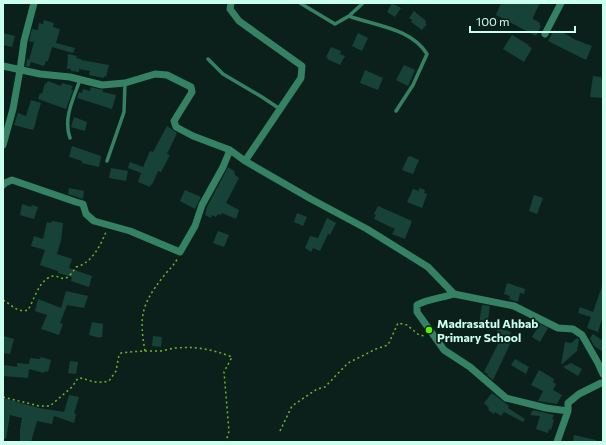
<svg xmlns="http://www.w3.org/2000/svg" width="606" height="445" viewBox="0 0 606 445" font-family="Commissioner,sans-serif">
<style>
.building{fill:#174238}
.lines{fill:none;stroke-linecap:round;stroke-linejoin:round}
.path{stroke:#6eb628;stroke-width:1.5;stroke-dasharray:2 3;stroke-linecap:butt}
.service{stroke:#348163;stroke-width:3.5}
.minor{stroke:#348163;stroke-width:7}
.poi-dot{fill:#52f600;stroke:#0c201b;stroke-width:1.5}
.labels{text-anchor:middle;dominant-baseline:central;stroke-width:3.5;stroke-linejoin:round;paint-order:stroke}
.poi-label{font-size:12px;font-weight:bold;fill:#cbffee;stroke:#0c201b;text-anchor:start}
</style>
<rect width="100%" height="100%" fill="#0c201b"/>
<path class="building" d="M392,3l9,5 -6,9 -8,-5z
M501,3h39l-7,14v2l7,4 -1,2 2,1 -5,10 -40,-21z
M414,11l12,10 -1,2 2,1 -5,6 -11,-8 1,-2 -3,-2z
M44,20l10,3 -1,4 7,2 -4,14 19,5 -2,5 -21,-6 -4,14h-2l-2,5 -13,-4 -2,5 -3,-1 1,-7 2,1 5,-18 -5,-1 3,-12 6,1 1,-7 4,1z
M554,30l4,2 1,-2 17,10 16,6 -6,14 -38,-19z
M3,33l12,3 -3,11 -9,-2z
M358,33l10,5 -6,13 -10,-5z
M512,35l17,10 -1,1 4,2 -8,14 -21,-13z
M331,47l10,4 -1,3 5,2 -5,9 -13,-6 1,-2h-2z
M68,54l9,2 -1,2 5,1v1l28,5 -3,12 -2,-1v2l-15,-3 1,-4 -11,-2v3l-8,-1v-2h-4z
M404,65l11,5 -7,16 -12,-6z
M365,70l18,8 -5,12 -18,-7z
M593,76l8,1v2h2l-1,19 -12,-1z
M48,81l13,5 1,-3 11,3 -2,4h2l-7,19 -28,-10 2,-6 2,1 3,-11 1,1z
M91,87l12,3v2l13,3 -4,14 -35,-11 2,-6 3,1 1,-4 7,2z
M31,100l10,3 -4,13 -2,9 -2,5 -19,-5 4,-12 8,3z
M74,117l13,5 -2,9 -14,-4z
M167,126l10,7 -10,21 3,1 -9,17 -3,-1 -6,14 -1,-1 -1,3 -12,-5 3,-9 -13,-5 2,-6 13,5 7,-16 3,1z
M72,146l29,10 -2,11 -17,-4v-2l-13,-4z
M410,156l9,4 -6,14 -11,-4 6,-13z
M228,167l6,4 1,4 4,3 -13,25 13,7 -3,9 -14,-6 -1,2 -3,-1 -2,3 -4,-2 -1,3 -6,-3 2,-8z
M111,168l17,3 -2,10 -17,-3z
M69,188l15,3 -1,8 -15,-5z
M419,188l6,2 -1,3 3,1 -5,14 -15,-6 6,-13 6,2z
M185,190l16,7 -6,12 -15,-8z
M534,195l9,3 -6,16 -8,-3z
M22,204l9,3 1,-2 6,2 -4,12 -14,-4z
M378,206l34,15 -7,18 -13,-5 3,-5 -21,-10 2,-4 -2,-1z
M297,213l10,4 -4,9 -9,-4z
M327,218l9,5 -6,12 -2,-1 -8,17 -7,-3 -2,4 -6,-4 5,-12 8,2z
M52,221l11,2 -2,17 -4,14 15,5 -3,9 23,8 -3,11 -18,-6 1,-4 -14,-4v-2l-18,-6 5,-15 -14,-4 3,-10 9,3 4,-17 4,1z
M218,231l11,4 -5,12 -11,-4z
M507,283l18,6 -1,5 -4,-1 -2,9 -9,-3 1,-3 -6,-2z
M602,286l1,30 -5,16 -11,-4 4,-11 -13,-4 2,-6 13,5z
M66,291l22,5 -4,12 -17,-3 -7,18 3,1 -4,11 -18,-6 6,-14 -12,-4 3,-12 23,9z
M482,305l8,1 -3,20 -8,-2z
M92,322l11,2 -1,13h-2v1l-11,-3z
M540,324l8,4 -8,14 -8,-5z
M498,328l13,4 -3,9 3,1 -18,38 -6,-5 1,-1 -4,-2 18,-36 -6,-2z
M593,334l10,7v11l-9,-6 -4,-8z
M3,336l11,3 -4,15 -7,-1z
M153,336l9,1 -1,10 -9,-1z
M577,338l2,2 -2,11 -16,14 4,-23 6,1z
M41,357l10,3 -3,12 -3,-1 -1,2 -15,-4 -1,9 -25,-2v-11l15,2 -1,-1v-3l12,1 1,-6 10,1z
M515,359l14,8 -3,7 -15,-9z
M70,361l8,1 -2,12 -8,-1z
M571,363l11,6 -4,7 -15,-9z
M539,370l15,9 -1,3 3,2 -3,6 9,5 -5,9 -19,-3 5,-10 -12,-6z
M492,393l17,13 -1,2 17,11 -2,3 -19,-10 -3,4 -6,-4 -1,2 -6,-4 1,-2 -5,-5z
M69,395l10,2 -5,16 2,1 -2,9 -20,-7 -2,8 -15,-3 -6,21h-11v-12l2,-12 -12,-3 -4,24 -3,-1v-40l36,10 25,4z
M533,410l21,5 -2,4 2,1 -3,10 -2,-1 -1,4 -12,-4 4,-13 -10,-1z
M574,435l22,5 -1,2h-22z"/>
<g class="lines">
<path class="path" d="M3,300c9,5 14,13 25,10 6,-10 10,-26 20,-32 12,-8 14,12 28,-11 16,-4 24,-21 30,-35
M145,351c-6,-34 -4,-46 18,-74 5,-7 12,-12 15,-20
M3,397l36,9h11l22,-19 6,-9c5,0 9,2 13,3 6,2 12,1 18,0l7,-10 3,-16 2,-2c13,-2 25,-2 38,-2 6,0 12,-3 18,-3 20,-2 37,2 55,9l-8,15 5,59 -3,11
M280,431l12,-25 25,-17 8,-2 23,-24 28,-14 12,-4 10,-22 9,2 12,10 6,1"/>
<path class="service" d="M300,3l35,21 14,-8 14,-13
M349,16c27,10 62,12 78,38l-14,31 -17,26
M208,59l15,15 39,23 18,12
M70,138c-7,-19 3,-39 10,-58
M107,161l17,-49 1,-29"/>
<path class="minor" d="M231,3l-1,6 9,12 63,45 -1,12 -56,83
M545,34l16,-31
M3,66l37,8 30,3 32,8 23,-2 30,-9 12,1 24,12 1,5 -18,29 2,6 17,9 37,14 15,11 66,38 56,30 61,38 26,27 60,12 44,22 15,1 9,6 16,28 5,11
M3,145l10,-36 7,-39 4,-29 10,-38
M3,185l2,-2 7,-3 64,22 7,2 3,10 8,7 36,10 50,21 15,-26 7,-21 21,-38 7,-17
M454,294c-12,4 -27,5 -37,11v7l27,38 26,17 36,31 40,10 22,3
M557,442l11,-31v-8l11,-9 22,-11h2"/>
</g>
<circle class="poi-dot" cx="429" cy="330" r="4"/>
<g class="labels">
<g class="poi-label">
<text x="437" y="323">Madrasatul Ahbab<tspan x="437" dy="14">Primary School</tspan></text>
</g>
</g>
<rect width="606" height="445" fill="none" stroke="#cbffee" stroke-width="8"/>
<path d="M470 26v6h105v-6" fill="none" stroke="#cbffee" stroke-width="2"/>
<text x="476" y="26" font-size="12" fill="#cbffee" stroke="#0c201b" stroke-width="3" paint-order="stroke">100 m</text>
</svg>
